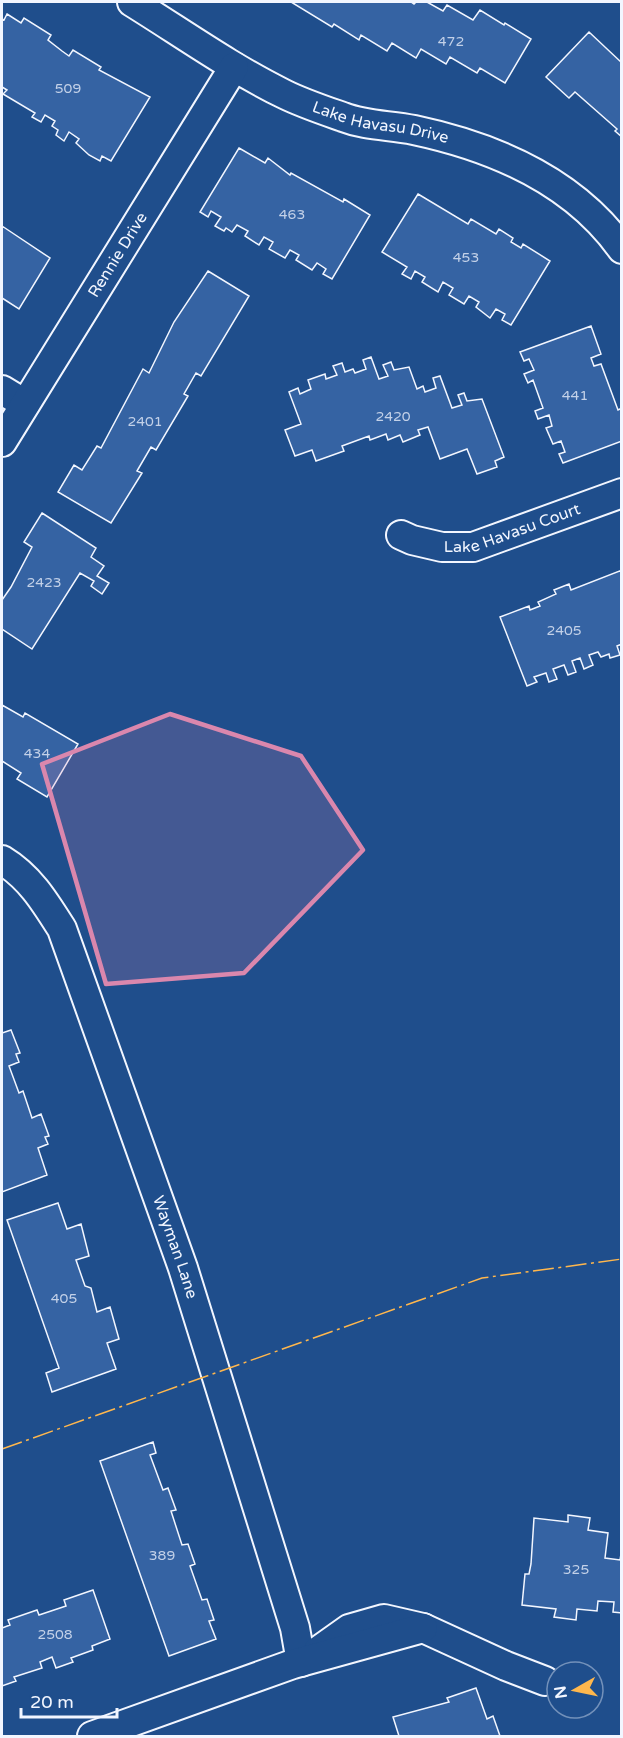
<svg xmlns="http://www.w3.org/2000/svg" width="623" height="1738" viewBox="0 0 623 1738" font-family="'Varela Round',sans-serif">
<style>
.building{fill:#3563a3;stroke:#f2f6ff;stroke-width:1.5}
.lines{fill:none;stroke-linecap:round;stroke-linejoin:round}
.street-casing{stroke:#f2f6ff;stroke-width:32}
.street{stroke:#1f4e8c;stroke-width:28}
.power{stroke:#ffb74d;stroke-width:1.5;stroke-dasharray:21 4.5 3 4.5;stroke-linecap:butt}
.marked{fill:#da87ad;fill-opacity:0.2;stroke:#da87ad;stroke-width:4.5;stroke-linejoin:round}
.labels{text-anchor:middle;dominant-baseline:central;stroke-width:4.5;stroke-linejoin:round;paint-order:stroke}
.number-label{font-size:14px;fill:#c3d1e8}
.street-label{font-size:16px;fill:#f2f6ff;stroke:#1f4e8c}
</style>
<rect width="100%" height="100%" fill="#1f4e8c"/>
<path class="building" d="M291,2h120l3,2 2,-2h11l16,9 4,-6 26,15 7,-10 24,15 1,-2 26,16 -26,44 -25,-15 -3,5 -27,-16 -4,7 -25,-15 -5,9 -24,-15 -5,8 -26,-16 -2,5 -25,-16 -2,3z
M7,14l14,9 3,-5 27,17 -3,5 14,11 7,5 4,-6 28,17 -2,3 51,27 -39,64 -9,-5 -2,5 -11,-6 -13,-12 3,-4 -10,-7 -5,9 -8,-6 2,-5 -6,-4 3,-5 -10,-6 -4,7 -9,-5 3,-4 -32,-19 4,-4 -5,-3v-68l2,1z
M589,32l33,31v74l-7,-6 2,-2 -42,-37 -6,6 -23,-21z
M239,148l26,15 3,-5 22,17 1,-2 52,29 1,-3 26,16 -38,64 -9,-5 3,-5 -9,-6 -5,7 -16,-10 3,-5 -9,-5 -5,8 -16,-9 4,-7 -9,-5 -5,8 -14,-9 3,-5 -11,-6 -5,7 -6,-4 -2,3 -9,-5 6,-9 -10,-6 -3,6 -8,-5z
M418,194l50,30 3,-5 25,15 3,-5 14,9 -2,4 10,6 2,-4 27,17 -39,64 -9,-5 3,-6 -9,-5 -6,9 -14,-11 3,-5 -10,-6 -5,8 -15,-9 4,-7 -10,-6 -5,10 -16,-10 3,-5 -10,-6 -4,8 -9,-5 5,-7 -25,-15z
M2,226l48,32 -31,51 -17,-11z
M208,271l41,25 -48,80 -5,-3 -12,21 4,2 -32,54 -5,-3 -14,24 5,2 -31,50 -53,-31 16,-27 8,5 15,-24 4,2 42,-79 6,4 25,-51z
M591,326l10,28 -10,4 3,8 7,-2 17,46 4,-2v33l-59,22 -4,-9 6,-2 -4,-11 -8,3 -7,-16 6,-2 -3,-11 -11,4 -3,-8 8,-3 -10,-28 -5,3 -4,-9 10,-4 -5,-11 -5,2 -4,-9z
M371,357l8,22 9,-3 -5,-11 8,-3 3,8 15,-3 8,22 6,-3 2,6 11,-4 -3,-10 7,-2 12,32 10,-3 -4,-10 6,-2 3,8 15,-2 22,58 -9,4 2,6 -20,7 -10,-25 -27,10 -12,-32 -10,3 2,5 -17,7 -3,-7 -12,5 -2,-6 -16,6 -1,-4 -27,10 2,5 -28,10 -4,-11 -17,6 -10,-26 16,-6 -12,-32 9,-4 2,6 11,-5 -3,-9 17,-6 1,5 11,-4 -4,-9 9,-3 3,9 8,-3 2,4 11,-4 -3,-9z
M42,513l54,35 -5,9 13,9 -7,10 12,7 -7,11 -11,-8 3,-5 -14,-8 -48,76 -30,-20v-29l9,-13 21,-40 -8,-5z
M622,570v74l-5,2 3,9 -10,3 -1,-4 -8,3 -3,-5 -9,3 4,10 -9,4 -4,-11 -8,3 4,11 -8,3 -4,-10 -11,4 4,10 -8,3 -3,-9 -12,4 3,5 -10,4 -27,-69 29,-11 1,4 10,-4 -2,-4 18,-8 -2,-4 15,-6 2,6z
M2,705l21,12 2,-4 53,31 -31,53 -30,-18 4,-6 -19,-12z
M11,1030l9,23 -4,1 3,8 -10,4 10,27 4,-2 9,27 9,-4 8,22 -4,1 3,7 -10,4 9,27 -45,17v-159z
M58,1203l9,26 14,-5 8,32 -13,4 9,26 6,2 6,24 13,-5 9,32 -12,4 9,26 -64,23 -6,-19 13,-5 -52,-148z
M153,1442l3,11 -6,2 13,35 5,-2 8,22 -5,1 11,34 6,-1 7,20 -5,2 12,34 5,-1 7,21 -5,1 7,18 -47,17 -69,-195z
M568,1515l22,3 -2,12 20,3 -3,25 15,2 2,-12v65l-9,-1 1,-10 -16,-1 -1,10 -20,-2 -1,11 -22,-3 2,-8 -34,-4 3,-31h4l2,-10 3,-46 34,4z
M93,1590l17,49 -18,7 1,4 -22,8 2,4 -17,6 -4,-11 -12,5 2,6 -28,9 2,4 -14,5v-58l8,-3 -2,-5 29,-10 2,5 27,-9 -2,-6z
M476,1688l11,31 6,-3 7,20h-101l-6,-19 56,-15 -2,-4z"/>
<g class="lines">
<defs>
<g id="street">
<path id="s1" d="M132,2c50,31 99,66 152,92 18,9 39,16 59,23 23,9 47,8 71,13 80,17 159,50 208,119"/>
<path d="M2,390l23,14"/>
<path id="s2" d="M2,442l232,-375"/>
<path id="s3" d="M401,535l11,5 30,7h31l149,-54"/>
<path id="s4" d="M2,860c28,17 43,42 60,69l121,339 112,360 6,34"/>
<path d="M318,1651l31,-22 35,-10 39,9 83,38 39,15"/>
<path d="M92,1736l201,-72 130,-36"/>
</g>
</defs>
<use href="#street" class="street-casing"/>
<use href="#street" class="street"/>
<path class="power" d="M2,1449l480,-171 140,-19"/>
</g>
<path class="marked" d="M170,714l131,42 62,94 -119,123 -138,11 -64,-220z"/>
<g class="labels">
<g class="number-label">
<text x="451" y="41">472</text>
<text x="68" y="88">509</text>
<text x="292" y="214">463</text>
<text x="466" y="257">453</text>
<text x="575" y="395">441</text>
<text x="393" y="416">2420</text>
<text x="145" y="421">2401</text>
<text x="44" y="582">2423</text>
<text x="564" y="630">2405</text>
<text x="37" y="753">434</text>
<text x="64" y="1298">405</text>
<text x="162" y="1555">389</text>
<text x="576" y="1569">325</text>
<text x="55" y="1634">2508</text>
</g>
<g class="street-label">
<text stroke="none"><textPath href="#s1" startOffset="279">Lake Havasu Drive</textPath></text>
<text stroke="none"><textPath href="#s2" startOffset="220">Rennie Drive</textPath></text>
<text stroke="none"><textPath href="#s3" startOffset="116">Lake Havasu Court</textPath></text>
<text stroke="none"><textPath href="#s4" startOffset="430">Wayman Lane</textPath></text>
</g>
</g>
<rect width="623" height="1738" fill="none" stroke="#f2f6ff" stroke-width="6"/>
<g transform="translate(575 1690) rotate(261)"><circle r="28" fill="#1f4e8c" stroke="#7391ba" stroke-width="1.5"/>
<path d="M0-4.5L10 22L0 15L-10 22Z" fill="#ffb74d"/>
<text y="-9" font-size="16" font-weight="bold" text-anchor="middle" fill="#f2f6ff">N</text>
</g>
<path d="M21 1708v9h96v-9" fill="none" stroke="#f2f6ff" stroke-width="3"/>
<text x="30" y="1708" font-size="18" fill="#f2f6ff" stroke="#1f4e8c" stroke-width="4.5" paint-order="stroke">20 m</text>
</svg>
